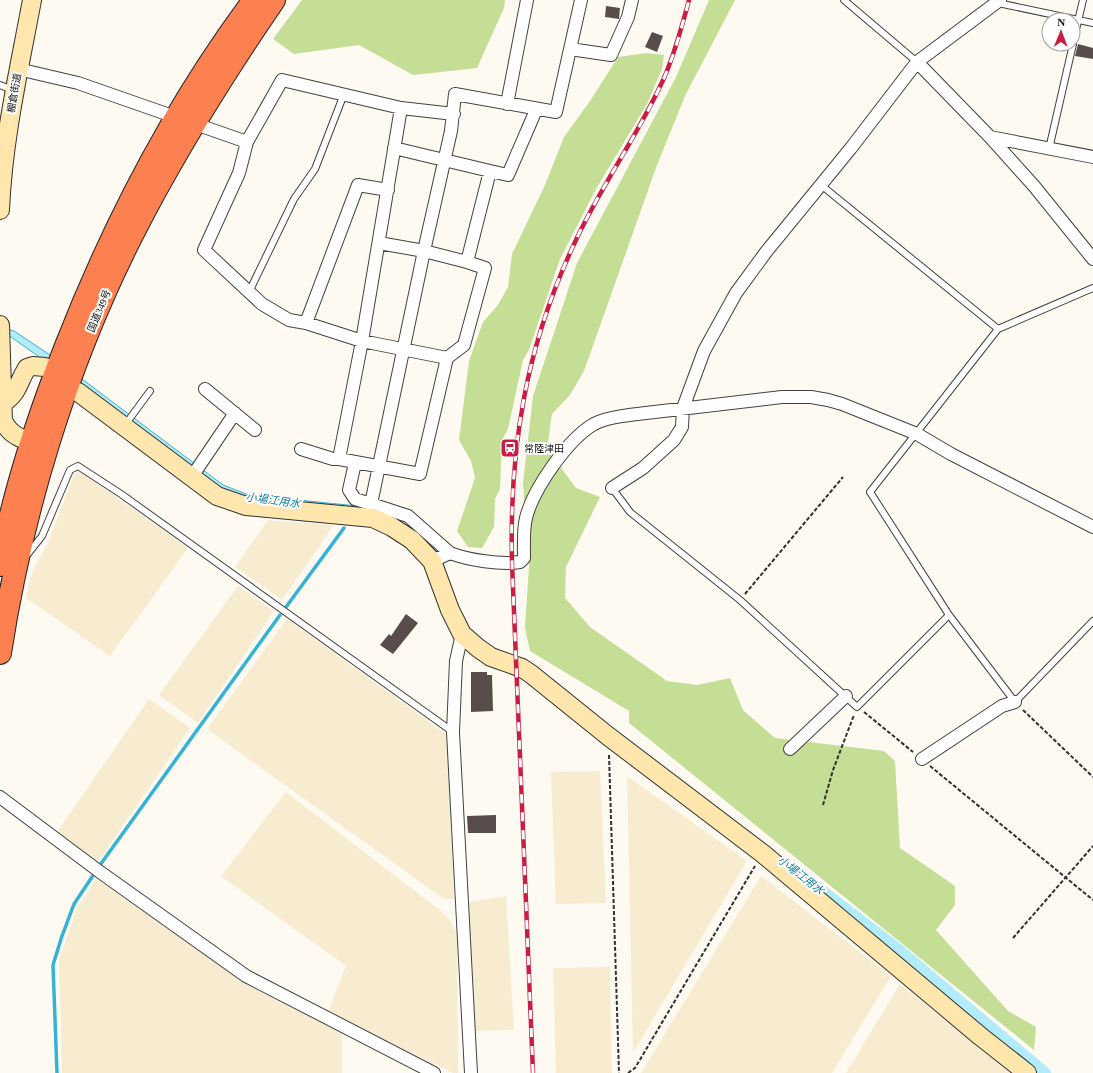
<svg xmlns="http://www.w3.org/2000/svg" width="1093" height="1073" viewBox="0 0 1093 1073" font-family="'Times New Roman','Noto Sans JP',serif">
<style>
.farmland{fill:#f7eccf}
.forest{fill:#c4de96}
.water{fill:#b2ecfa;stroke:#34b3d6}
.lines{fill:none;stroke-linecap:round;stroke-linejoin:round}
.stream{stroke:#34b3d6;stroke-width:3.5}
.canal{stroke:#b2ecfa;stroke-width:12}
.building{fill:#584d4a}
.lane-casing{stroke:#424242;stroke-width:8}
.street-casing{stroke:#424242;stroke-width:14}
.secondary-casing{stroke:#313131;stroke-width:20}
.highway-casing{stroke:#202020;stroke-width:24}
.path{stroke:#313131;stroke-width:2;stroke-dasharray:4 2;stroke-linecap:butt}
.lane{stroke:#fff;stroke-width:6}
.street{stroke:#fff;stroke-width:12}
.secondary{stroke:#ffe6ac;stroke-width:18}
.highway{stroke:#fd8051;stroke-width:22}
.rail-casing{stroke:#c91d45;stroke-width:4.5}
.rail{stroke:#fff;stroke-width:3;stroke-dasharray:9;stroke-linecap:butt}
.labels{text-anchor:middle;dominant-baseline:central;stroke-width:4;stroke-linejoin:round;paint-order:stroke}
.street-label{font-size:10px;fill:#0f0f0f;stroke:#fff}
.poi-label{font-size:10px;fill:#0f0f0f;stroke:#fff;text-anchor:start}
.water-label{font-size:11px;font-style:italic;fill:#0f7da2;stroke:#fff}
</style>
<rect width="100%" height="100%" fill="#fffaf1"/>
<path class="farmland" d="M81,472l107,76 -78,108 -84,-58 7,-28 15,-27 26,-69z
M268,520l66,5 -52,75 -47,-33z
M238,586l36,25 -76,112 -39,-28z
M287,619l162,117 5,163h-10l-237,-170z
M149,699l41,29 -92,134 -41,-30z
M600,771l6,132 -50,1 -5,-132z
M627,776l120,85 -114,192z
M286,792l155,119 8,8 8,14 1,140h-5l-125,-61 18,-46 -125,-90z
M761,876l130,100 -59,97h-191z
M96,879l141,98 105,56v40h-280l-3,-113 18,-52z
M506,896l8,134 -41,1 -4,-129z
M610,967l2,106h-56l-3,-105z
M900,984l110,89h-164z"/>
<path class="forest" d="M302,0h203l-1,8 -27,60 -64,7 -54,-30 -65,9 -21,-15z
M709,0h26l-50,96 -28,69 -73,206 -14,24 -18,19 -5,35 29,39 24,9 -34,70 -1,31 25,29 77,54 30,4 33,-7 13,32 32,28 109,13 11,10 5,87 55,38v19l-19,25 72,81 28,16 -2,23 -405,-327v-12l-99,-60 -5,-23 4,-62 -6,-83 10,-87 44,-133 99,-186z
M646,53l18,2 -2,14 -15,35 -51,85 -36,70 -31,91 -6,10 -15,69 -6,11 -2,49 -5,10 -1,28 -12,21 -14,-1 -11,-16 18,-53 -4,-17 -12,-21 10,-79 14,-39 15,-17 10,-18 4,-33 33,-69 19,-48 26,-36 28,-44z"/>
<path class="water" d="M0,327l14,4 36,24 173,130 26,10 128,13 -1,6 -145,-17 -186,-136 -34,-24 -11,-3z"/>
<g class="lines">
<path class="stream" d="M286,607l58,-79
M100,865l180,-250
M57,1073l-4,-108 9,-29 12,-32 20,-30"/>
<path class="canal" d="M421,533l8,6 8,14
M800,874l99,76 146,123"/>
</g>
<path class="building" d="M606,6l14,2 -1,11 -14,-2z
M652,32l11,4 -6,16 -12,-5z
M1078,44l15,4v11l-18,-3z
M406,614l12,9 -25,31 -13,-9 9,-11 2,2z
M471,672h16v3h5l1,36 -22,1z
M496,815v18h-28l-1,-17z"/>
<g class="lines">
<defs>
<path id="lane" d="M844,0l73,62
M998,3l95,20
M1073,42l10,-42
M0,85l13,5
M1049,149l24,-105
M821,185l177,144
M1093,288l-95,41 -128,163 79,123 66,87 78,-81
M249,292l45,-93 21,-30 29,-75
M125,425l25,-34
M612,488l18,24 110,88 117,107 92,-92
M27,555l15,-19 28,-66 8,-4 43,28 332,238"/>
<path id="street" d="M570,49l41,6 17,-38 4,-17
M917,62l73,75 44,49 59,73
M18,69l60,14 169,59
M507,104l20,-104
M401,108l-39,233 -23,118 81,15 27,-116 -85,-17 -56,-18 -17,-3 -27,-16 -58,-54 35,-77 8,-31 35,-62 119,28 53,6
M990,137l103,20
M394,148l96,23
M379,243l45,8 43,11 23,-91 18,4 28,-65
M306,323l52,-138 30,5
M447,358l17,-13 21,-77 -18,-6
M205,389l50,41
M301,449l32,10h6
M355,463l-6,27 6,9 16,5
M191,478l44,-65
M612,488l31,-20 31,-28 8,-13 1,-19 21,-57 32,-58 30,-41 85,-104 66,-86 83,-62
M450,553l-42,-37 -37,-12 53,-253 27,-120 4,-37 101,18 25,-112
M432,561l18,-8c18,7 51,12 70,9l4,-4c0,-13 -1,-28 2,-40 7,-29 42,-79 68,-94 11,-6 23,-7 35,-9l153,-18h29l17,3 14,4 75,30 34,20 142,73
M462,634l-6,27 -3,71 18,341
M790,749l56,-53
M922,759l80,-53 13,-4
M0,797l100,75 146,104 188,97"/>
<path id="secondary" d="M0,210c3,-71 19,-140 32,-210
M0,325l3,95c7,18 25,21 42,25
M78,392l139,104 29,10 127,12 19,9 20,13 20,21 18,49 12,24 16,14 13,9 31,11 9,6 77,62 154,117 218,183 47,37
M3,403c16,-11 14,-19 24,-35l6,-2 12,1"/>
<path id="highway" d="M0,565c14,-75 38,-148 66,-219 48,-123 109,-240 188,-346
M0,653c22,-143 66,-287 131,-416 42,-83 91,-161 143,-237"/>
</defs>
<use href="#lane" class="lane-casing"/>
<use href="#street" class="street-casing"/>
<use href="#secondary" class="secondary-casing"/>
<use href="#highway" class="highway-casing"/>
<path class="path" d="M745,594l98,-117
M1023,710l70,67
M864,712l49,40
M609,755l10,318
M930,766l163,134
M823,805l10,-35 21,-55
M1013,938l80,-92
M628,1073l7,-5 120,-202"/>
<use href="#lane" class="lane"/>
<use href="#street" class="street"/>
<use href="#secondary" class="secondary"/>
<use href="#highway" class="highway"/>
<defs>
<path id="rail" d="M533,1073l-21,-510c-3,-116 14,-218 64,-323 26,-56 63,-106 88,-162 11,-25 18,-52 25,-78"/>
</defs>
<use href="#rail" class="rail-casing"/>
<use href="#rail" class="rail"/>
</g>
<defs>
<symbol id="station-square" viewBox="-11 -11 22 22"><rect x="-9" y="-9" width="18" height="18" rx="4" fill="#c91d45" stroke="#fff"/><path d="M-3-6H3Q5-6 5-4V2Q5 4 3 4L4.5 6H3L1.5 4h-3L-3 6H-4.5L-3 4Q-5 4-5 2V-4Q-5-6-3-6ZM-3.5-4v3h7v-3ZM-3.5 1v1.5H-2V1ZM2 1v1.5H3.5V1Z" fill="#fff"/></symbol>
</defs>
<g fill-rule="evenodd">
<use href="#station-square" x="499" y="437" width="22" height="22"/>
</g>
<g class="labels">
<g class="street-label">
<text transform="translate(14 93) rotate(-80)">棚倉街道</text>
<text transform="translate(99 311) rotate(-67)">国道349号</text>
</g>
<g class="poi-label">
<text x="524" y="448">常陸津田</text>
</g>
<g class="water-label">
<text transform="translate(273 500) rotate(7)">小場江用水</text>
<text transform="translate(801 875) rotate(38)">小場江用水</text>
</g>
</g>
<g transform="translate(1061 32) rotate(1)"><circle r="19" fill="#ffffff" stroke="#9f9f9f"/>
<path d="M0-3L7 15L0 10L-7 15Z" fill="#c91d45"/>
<text y="-6" font-size="11" font-weight="bold" text-anchor="middle" fill="#0f0f0f">N</text>
</g>
</svg>
